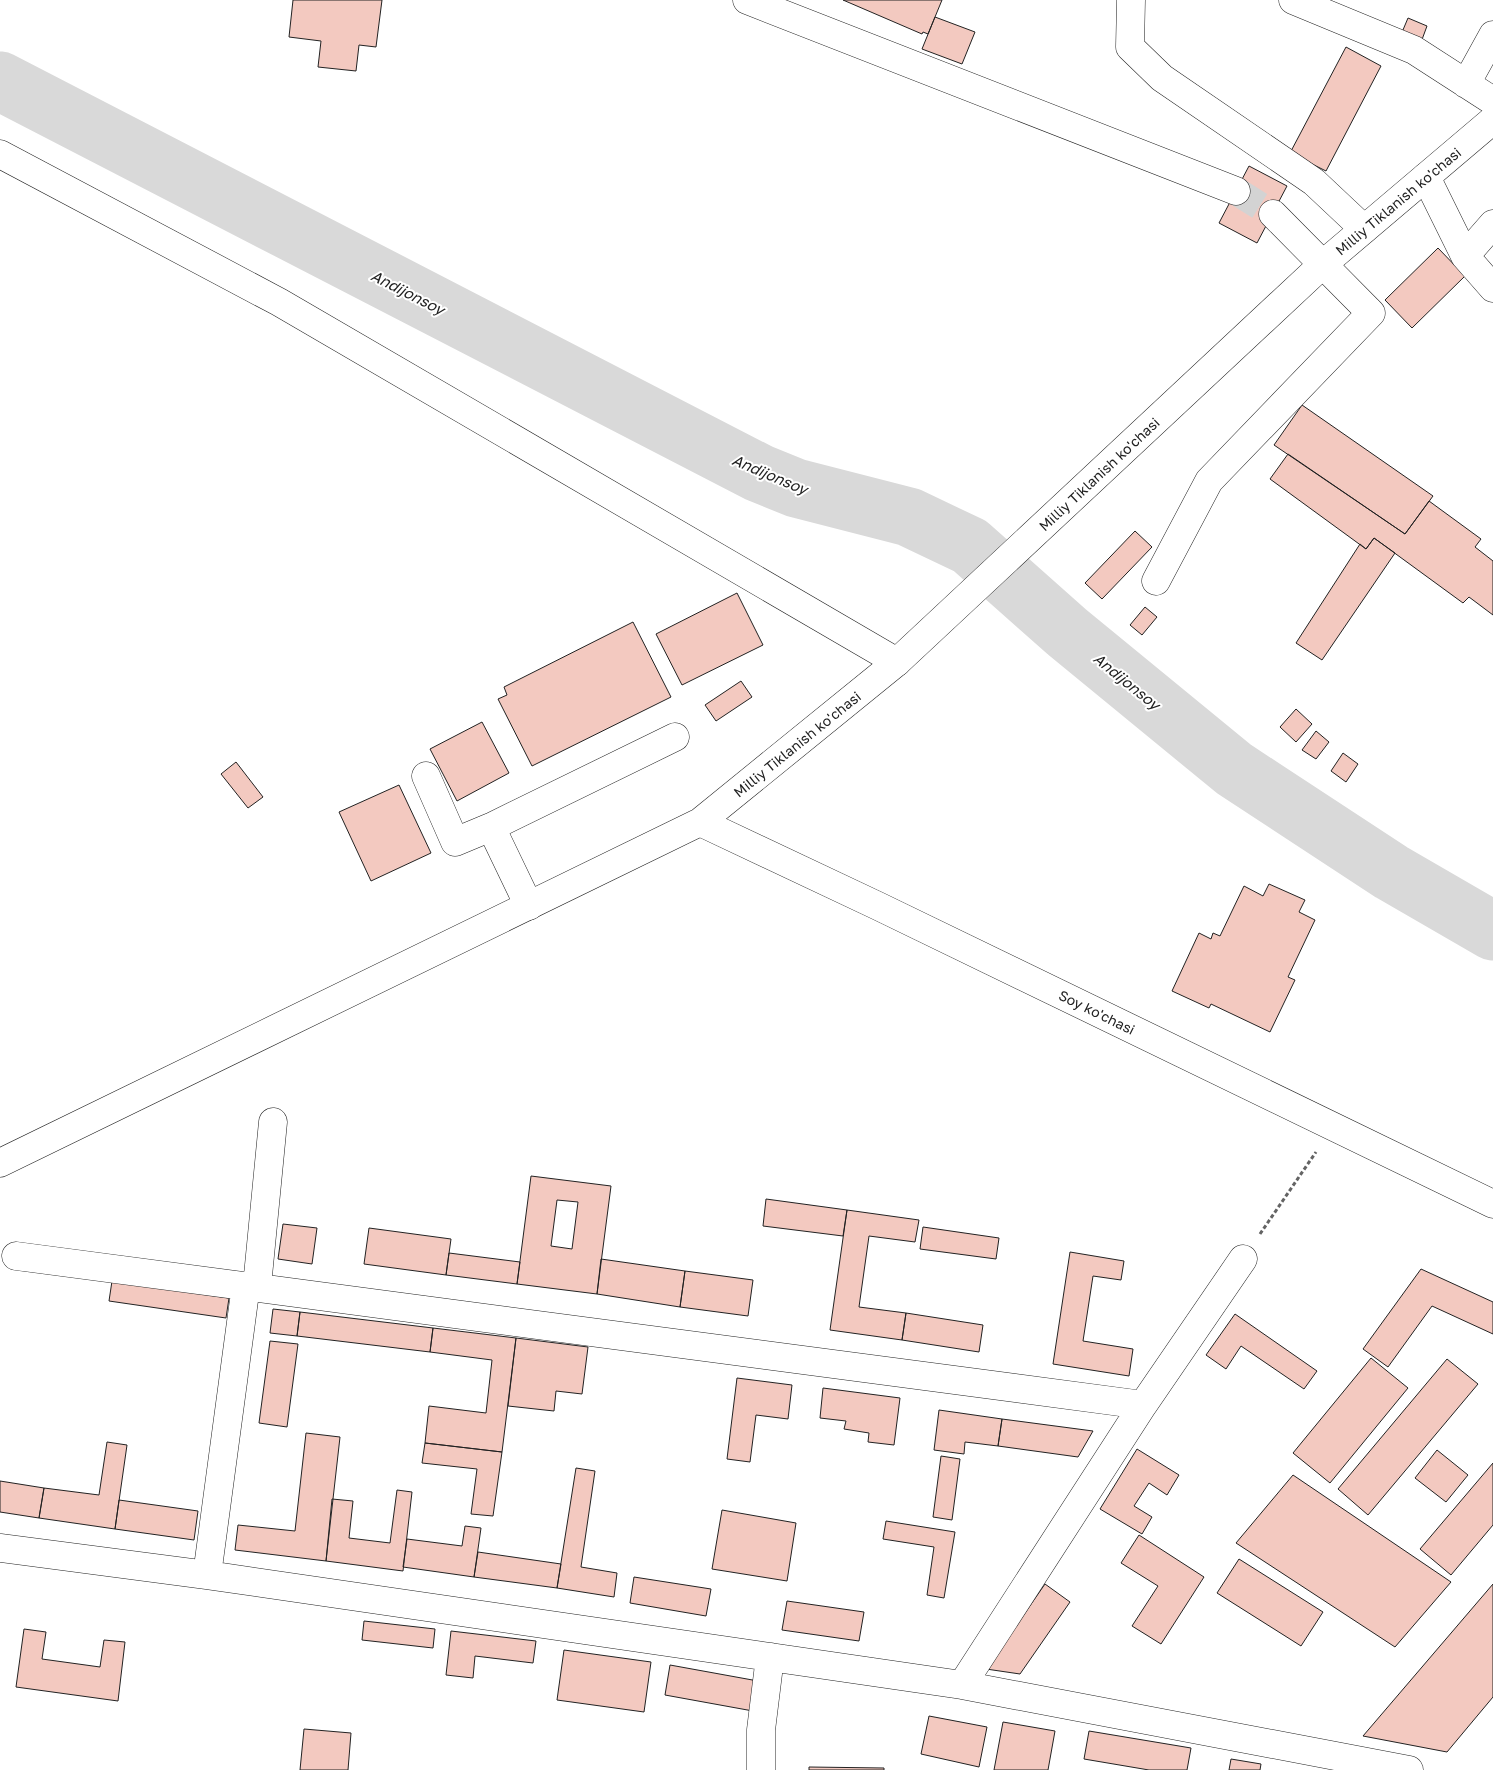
<svg xmlns="http://www.w3.org/2000/svg" width="1493" height="1770" viewBox="0 0 1493 1770" font-family="'Golos Text',sans-serif">
<style>
.lines{fill:none;stroke-linecap:round;stroke-linejoin:round}
.river{stroke:#d9d9d9;stroke-width:59}
.building{fill:#f3c9c0;stroke:#222;fill-rule:evenodd}
.minor-tunnel{stroke:#d3d3d3;stroke-width:28;stroke-dasharray:28 14;stroke-linecap:butt}
.minor-casing{stroke:#222;stroke-width:29}
.major-casing{stroke:#222;stroke-width:29}
.path{stroke:#646464;stroke-width:3;stroke-dasharray:4 2.5;stroke-linecap:butt}
.minor{stroke:#fff;stroke-width:28}
.major{stroke:#fff;stroke-width:28}
.labels{text-anchor:middle;dominant-baseline:central;stroke-width:4;stroke-linejoin:round;paint-order:stroke}
.street-label{font-size:14px;fill:#222;stroke:#fff}
.water-label{font-size:15px;font-style:italic;fill:#222;stroke:#fff}
</style>
<rect width="100%" height="100%" fill="#fff"/>
<g class="lines">
<path class="river" d="M0,81l759,392 37,15 113,29 61,29 97,86 167,137 157,103 102,59"/>
</g>
<path class="building" d="M293,0h89l-6,47 -17,-2 -3,26 -38,-4 3,-26 -32,-4z
M843,0h99l-14,34 -5,-2 -1,2z
M935,17l40,15 -13,32 -40,-15z
M1408,18l19,8 -7,19 -20,-8z
M1346,47l35,19 -55,105 -36,-18z
M1249,166l38,20 -30,57 -38,-20z
M1438,248l27,28 -53,52 -27,-28z
M1302,405l131,91 -28,38 -131,-89z
M1288,454l117,80 24,-33 52,38 -6,8 18,14v54l-24,-18 -6,6 -89,-65 -8,11 -96,-70z
M1135,531l17,16 -50,52 -17,-16z
M1374,538l21,15 -73,107 -26,-17 64,-99 6,5z
M737,593l26,52 -81,40 -26,-51z
M1145,607l12,10 -15,18 -12,-10z
M633,622l38,75 -139,69 -34,-67 9,-4 -3,-8z
M741,681l11,16 -36,24 -11,-16z
M1296,709l16,15 -16,18 -16,-15z
M482,722l27,51 -52,28 -27,-52z
M1316,731l13,11 -13,17 -14,-9z
M1343,753l15,11 -12,18 -15,-11z
M236,762l27,35 -15,11 -27,-34z
M399,785l32,68 -60,28 -32,-69z
M1269,884l36,16 -6,12 16,8 -27,57 7,3 -25,52 -59,-28 -2,4 -37,-17 27,-58 12,6 2,-6 7,3 24,-50 19,10z
M531,1176l80,10 -14,108 -80,-10zM557,1200l21,2 -6,47 -21,-3z
M766,1199l81,11 -4,26 -80,-10z
M847,1210l72,10 -4,22 -46,-6 -10,71 47,6 -4,27 -72,-10z
M283,1224l34,4 -5,36 -34,-5z
M923,1227l76,11 -3,21 -76,-10z
M369,1228l82,11 -5,36 -82,-11z
M1070,1252l54,9 -3,19 -28,-4 -10,65 50,8 -4,27 -76,-12z
M449,1253l71,9 -3,22 -71,-9z
M601,1259l84,12 -5,36 -83,-13z
M1421,1269l72,33v32l-61,-28 -44,61 -25,-18z
M685,1271l68,9 -5,36 -68,-9z
M112,1281l117,17 -3,20 -117,-17z
M273,1309l27,3 -3,24 -27,-3z
M300,1312l133,16 -3,24 -133,-16z
M906,1313l77,12 -4,27 -77,-12z
M1235,1314l82,57 -13,18 -63,-43 -15,23 -20,-14z
M433,1328l83,10 -14,114 -77,-9 4,-37 57,7 6,-53 -62,-8z
M516,1338l72,9 -6,47 -26,-3 -2,20 -46,-5z
M270,1341l28,3 -11,83 -28,-4z
M1371,1358l37,30 -78,95 -37,-30z
M1447,1359l31,25 -110,131 -30,-26z
M737,1378l55,7 -4,34 -32,-4 -6,47 -23,-3z
M823,1388l77,10 -6,47 -26,-3 1,-9 -25,-4 2,-8 -26,-3z
M939,1410l63,9 -4,27 -33,-4 -1,12 -30,-4z
M1002,1419l91,12 -15,26 -80,-11z
M306,1433l34,4 -14,124 -91,-11 3,-25 57,6z
M107,1442l20,3 -12,84 -76,-11 5,-30 55,7z
M425,1443l77,9 -9,64 -22,-2 6,-45 -55,-6z
M1137,1449l42,26 -12,20 -18,-12 -15,23 18,11 -10,17 -42,-25z
M1437,1450l31,25 -22,27 -31,-24z
M941,1456l19,3 -8,61 -19,-3z
M1493,1463v62l-42,50 -31,-26z
M576,1468l19,3 -14,96 36,6 -3,24 -57,-9z
M1293,1475l158,107 -56,65 -159,-104z
M0,1481l44,7 -5,30 -39,-6z
M397,1490l15,2 -9,79 -77,-10 6,-62 21,2 -4,37 41,5z
M119,1500l79,11 -4,29 -79,-11z
M722,1510l74,13 -9,58 -75,-12z
M886,1521l69,11 -11,66 -17,-3 7,-48 -51,-8z
M465,1526l16,2 -7,49 -71,-10 4,-28 55,7z
M1139,1535l65,42 -43,67 -29,-18 26,-40 -37,-23z
M478,1552l83,12 -4,24 -83,-11z
M1239,1559l84,53 -22,34 -84,-53z
M634,1577l77,12 -5,27 -76,-13z
M1045,1584l25,18 -50,72 -34,-5z
M1493,1584v113l-46,55 -84,-16z
M787,1601l77,11 -5,29 -77,-11z
M364,1621l71,8 -2,19 -71,-8z
M24,1629l22,3 -4,27 58,8 4,-27 21,2 -7,59 -102,-14z
M451,1631l85,10 -3,22 -58,-7 -2,22 -27,-3z
M564,1650l87,12 -7,50 -87,-12z
M670,1665l88,16 -5,30 -88,-16z
M929,1716l58,11 -8,40 -58,-13z
M1003,1722l52,9 -7,39h-54z
M304,1729l47,4 -3,37h-48z
M1089,1731l102,17 -4,22h-38l-65,-11z
M1231,1759l30,5 -1,6h-31z
M809,1767l75,1v2h-75z"/>
<g class="lines">
<path class="minor-tunnel" d="M1236,191l37,23"/>
<defs>
<path id="minor" d="M747,0l489,191
M1131,0l-1,47 32,31 152,104 50,47
M1293,0l121,50 79,51
M1466,84l27,-49
M0,154l279,148 618,360
M1426,177l39,79 28,32
M1465,256l28,-32
M1156,581l53,-100 162,-168 -98,-99
M426,776l29,66 36,-15
M529,906l-38,-79 184,-90
M16,1256l1127,149
M257,1286l16,-164
M0,1548l207,27 755,110 447,85
M207,1575l39,-290
M962,1685l181,-280 100,-146
M761,1770v-40l9,-73"/>
<path id="major" d="M700,822l178,84 615,298
M0,1163l700,-341 197,-160 425,-397 171,-145"/>
</defs>
<use href="#minor" class="minor-casing"/>
<use href="#major" class="major-casing"/>
<path class="path" d="M1260,1234l56,-82"/>
<use href="#minor" class="minor"/>
<use href="#major" class="major"/>
</g>
<g class="labels">
<g class="street-label">
<text transform="translate(1398 201) rotate(-40)">Milliy Tiklanish ko'chasi</text>
<text transform="translate(1099 474) rotate(-43)">Milliy Tiklanish ko'chasi</text>
<text transform="translate(797 744) rotate(-39)">Milliy Tiklanish ko'chasi</text>
<text transform="translate(1097 1012) rotate(26)">Soy ko'chasi</text>
</g>
<g class="water-label">
<text transform="translate(408 292) rotate(27)">Andijonsoy</text>
<text transform="translate(770 474) rotate(23)">Andijonsoy</text>
<text transform="translate(1127 681) rotate(39)">Andijonsoy</text>
</g>
</g>
</svg>
